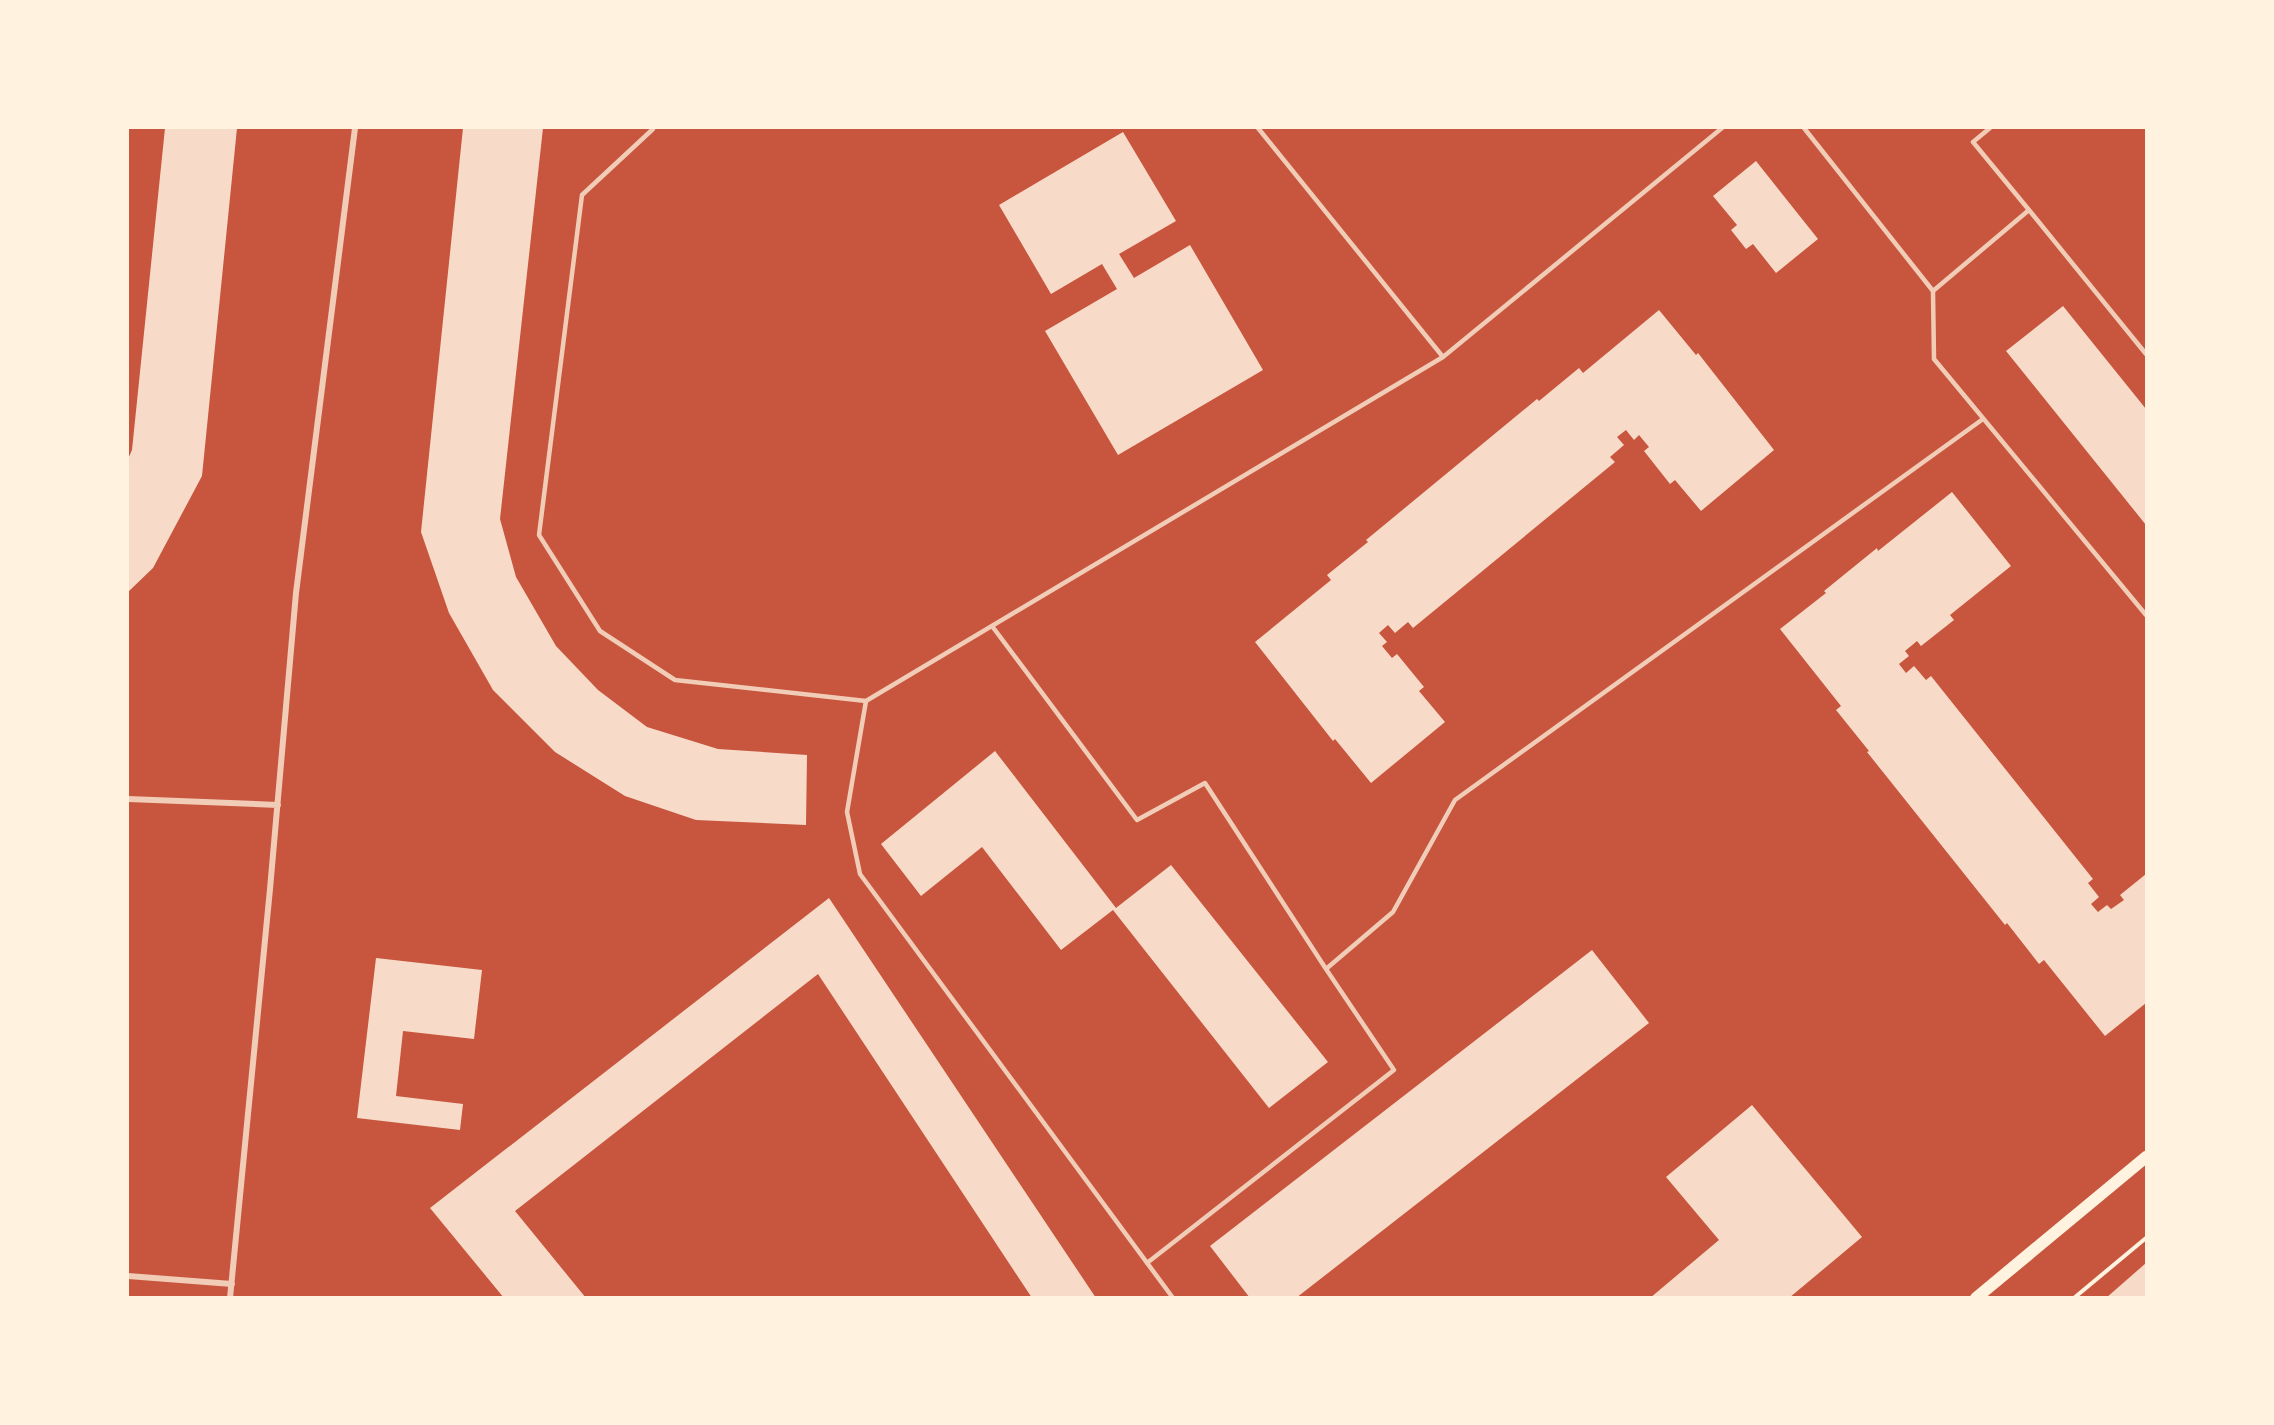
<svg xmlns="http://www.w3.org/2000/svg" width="2274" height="1425" viewBox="0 0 2274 1425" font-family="'Alegreya Sans',sans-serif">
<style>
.building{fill:#f7dbc8}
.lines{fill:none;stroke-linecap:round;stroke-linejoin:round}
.path{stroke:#fff3e0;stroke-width:4}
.service{stroke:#f1ccb7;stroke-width:4.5}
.minor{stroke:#f1ccb7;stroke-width:6}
.secondary{stroke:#fff3e0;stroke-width:12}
</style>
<rect width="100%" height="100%" fill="#c8553d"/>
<path class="building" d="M165,128h72l-35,348 -49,92 -25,24v-133l4,-9z
M463,128h80l-43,391 16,58 40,69 42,44 49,37 71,22 89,6 -1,70 -110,-5 -71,-24 -70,-44 -62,-62 -44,-77 -28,-81z
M1123,132l53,89 -57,33 15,24 56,-33 73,125 -145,85 -73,-124 72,-42 -15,-25 -51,30 -52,-89z
M1756,161l62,78 -42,34 -23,-29 -7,5 -15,-19 6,-5 -24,-29z
M2063,306l83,103v116l-140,-174z
M1659,310l37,45 2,-2 76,97 -73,61 -26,-31 -5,4 -26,-33 5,-4 -10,-12 -5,5 -8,-10 -9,7 7,8 -14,12 5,5 -202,166 -5,-6 -13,11 -7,-8 -9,8 8,9 -5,4 10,12 5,-4 27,33 -5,4 26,31 -74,61 -36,-44 -2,2 -78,-99 76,-62 -4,-5 41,-33 -2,-2 171,-141 2,2 40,-33 4,5z
M1952,492l59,74 -61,49 4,5 -33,26 -4,-5 -12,10 4,5 -10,8 7,9 8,-7 12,14 5,-4 162,203 -5,4 11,14 -8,7 7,8 9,-7 4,4 13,-9 -4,-5 26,-21v129l-41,33 -61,-76 -5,4 -32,-41 -2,2 -138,-173 2,-1 -33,-41 5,-4 -61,-77 46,-36 -2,-2 53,-43 1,3z
M995,751l121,157 55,-43 157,197 -59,46 -156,-198 -52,40 -79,-103 -61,49 -40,-52z
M829,898l267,400h-64l-214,-324 -303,237 71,87h-82l-74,-90z
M1592,950l57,73 -353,275h-46l-40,-52z
M376,958l106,12 -8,69 -71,-8 -7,65 67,8 -3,26 -103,-12z
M1752,1105l110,132 -73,61h-139l69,-58 -53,-63z
M2146,1263v35h-40z"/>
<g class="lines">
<path class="path" d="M2074,1298l72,-60"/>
<path class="service" d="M652,128l1,1 -71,66 -43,340 61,96 75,49 191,21
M1258,128l185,229
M1804,128l129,163 1,68 212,256
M1990,128l-17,14 56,68
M1933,291l96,-81 117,144
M992,626l145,194 68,-37 121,186 67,-57 62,-112 528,-381
M1147,1263l247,-193 -68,-101
M1173,1298l-313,-424 -13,-62 19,-111 577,-344 279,-229"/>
<path class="minor" d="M128,799l150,6
M128,1276l104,8
M230,1298l40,-409 26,-296 59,-465"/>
<path class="secondary" d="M1976,1298l170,-141"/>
</g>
<rect width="2274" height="1425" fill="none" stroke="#fff3e0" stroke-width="258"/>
</svg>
